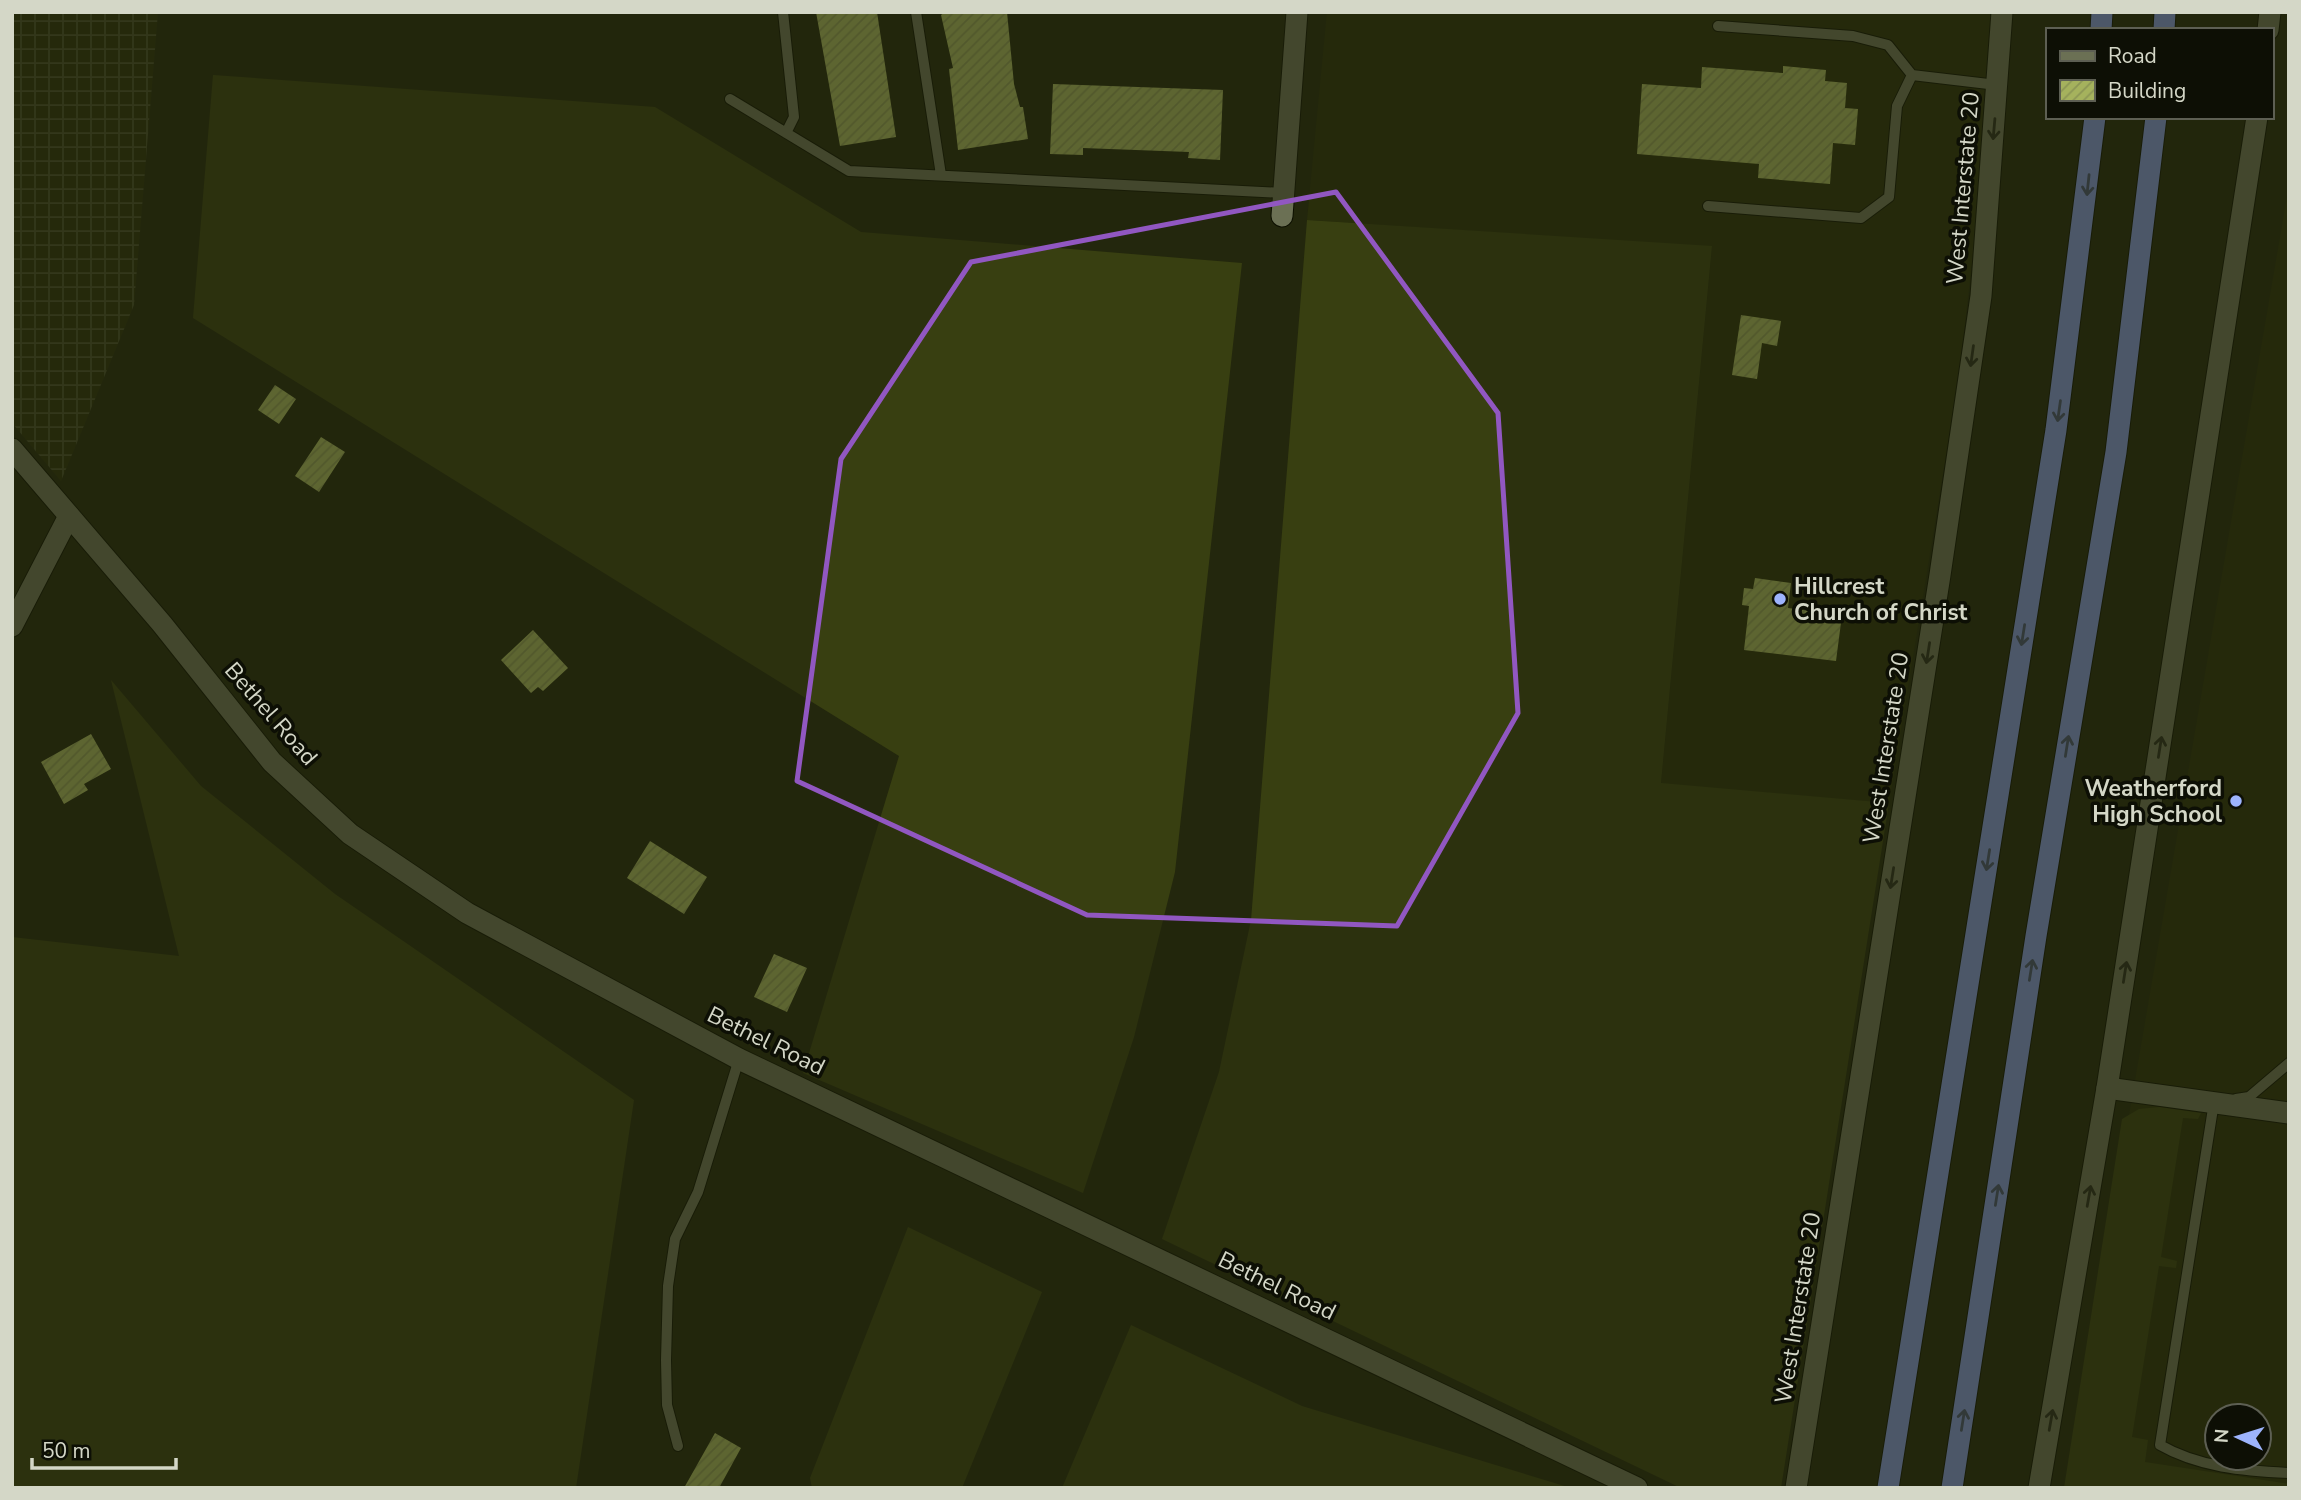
<svg xmlns="http://www.w3.org/2000/svg" width="2301" height="1500" viewBox="0 0 2301 1500" font-family="'Nunito Sans',sans-serif">
<style>
.built{fill:#292e0b;fill-rule:evenodd}
.industrial{fill:url(#industrial-grid)}
.grass{fill:#383f11}
.building{fill:url(#building-hatch)}
.lines{fill:none;stroke-linecap:round;stroke-linejoin:round}
.lane-casing{stroke:#0d1000;stroke-width:12}
.street-casing{stroke:#0d1000;stroke-width:23}
.secondary-casing{stroke:#0d1000;stroke-width:23}
.highway-casing{stroke:#0d1000;stroke-width:23}
.lane{stroke:#6b7054;stroke-width:10}
.street{stroke:#6b7054;stroke-width:21}
.secondary{stroke:#6b7054;stroke-width:21}
.highway{stroke:#7e93d8;stroke-width:21}
.oneway{stroke:#292c1d}
.oneway2{stroke:#46516e}
.marked{fill:none;stroke:#9157c1;stroke-width:5;stroke-linejoin:round}
.poi-dot{fill:#9db4fd;stroke:#0d0f05;stroke-width:2.5}
.labels{text-anchor:middle;dominant-baseline:central;stroke-width:7;stroke-linejoin:round;paint-order:stroke}
.street-label{font-size:23px;fill:#d4d7c7;stroke:#0d0f05}
.poi-label{font-size:23px;font-weight:bold;fill:#d4d7c7;stroke:#0d0f05;text-anchor:start}
</style>
<defs>
<pattern id="industrial-grid" width="8" height="8" patternUnits="userSpaceOnUse" patternTransform="scale(1.75)"><rect width="8" height="8" fill="#292e0b"/><path d="M0 4h8M4 0v8" fill="none" stroke="#474c2d"/></pattern>
<pattern id="building-hatch" width="6" height="6" patternUnits="userSpaceOnUse" patternTransform="scale(1.75)"><rect width="6" height="6" fill="#a5b25d"/><path d="M-1 1l2-2M0 6l6-6M5 7l2-2" fill="none" stroke="#8c9655"/></pattern>
</defs>
<rect width="100%" height="100%" fill="#23270d"/>
<path class="built" d="M1327,12h668l-8,118 -28,246 -70,427 -228,-19 51,-537 -405,-27z
M2289,185v1303h-224zM2217,1416h42v42h-42z"/>
<path class="industrial" d="M12,12h146l-24,293 -73,176 -49,-58z"/>
<path class="grass" d="M213,75l442,32 206,125 381,31 -67,609 -41,165 -51,156 -280,-120 96,-317 -706,-438z
M1307,220l405,26 -51,537 228,20 -108,685h-100l-519,-249 57,-167 32,-152z
M111,680l90,106 134,108 299,206 -58,388h-564v-551l167,19z
M2160,1107l41,6 -3,6 -15,-1 -22,139 16,4 -1,7 -17,-2 -27,171 16,3 -3,22 144,22v4h-225l58,-369 17,-10z
M908,1227l134,65 -80,196h-150l-2,-10z
M1131,1325l171,81 269,82h-509z"/>
<path class="building" d="M816,12h61l19,125 -56,9z
M944,12h63l7,72 6,23h3l5,32 -70,11 -9,-81 4,-1 -12,-53z
M1783,66l43,4 -1,11 22,2 -2,25 13,1 -3,36 -22,-2 -3,41 -72,-6 1,-14 -122,-10 5,-70 59,4 1,-21 81,6z
M1053,84l170,6 -3,70 -32,-2 1,-6 -106,-4v7l-33,-1z
M1741,315l40,6 -4,25 -15,-3 -5,36 -25,-4z
M275,385l21,14 -17,25 -21,-14z
M321,437l24,15 -26,40 -24,-16z
M1755,578l36,5 -3,25 54,7 -6,46 -92,-11 5,-44 -7,-1 2,-17 9,1z
M533,630l35,38 -25,23 -5,-4 -7,6 -30,-33z
M91,734l20,35 -27,15 4,6 -24,14 -23,-42z
M650,841l57,36 -23,37 -57,-36z
M774,954l33,14 -20,44 -33,-15z
M715,1433l26,15 -22,40h-35z"/>
<g class="lines">
<defs>
<path id="lane" d="M783,12l11,105 -8,16
M916,12l25,163
M1718,26l135,10 35,9 24,30 85,10
M730,99l119,72 435,22
M1708,206l153,12 28,-21 8,-91 15,-31
M2236,1099l13,-2 40,-34
M2216,1102h-2l-54,343c38,22 84,26 129,28
M678,1446l-11,-41 -1,-45 2,-74 7,-47 23,-47 41,-133"/>
<path id="street" d="M1282,216l15,-204
M12,626l57,-110
M2107,1088l182,25"/>
<path id="secondary" d="M2268,30l2,-18
M12,449l150,175 110,138 78,72 117,79 272,146 898,429
M1796,1488l144,-913 41,-279 21,-284
M2039,1488l68,-400 150,-971"/>
<path id="highway" d="M2101,30l1,-18
M2164,30l1,-18
M1888,1488l168,-1058 39,-313
M1952,1488l84,-552 80,-484 40,-335"/>
</defs>
<use href="#lane" class="lane-casing"/>
<use href="#street" class="street-casing"/>
<use href="#secondary" class="secondary-casing"/>
<use href="#highway" class="highway-casing"/>
<use href="#lane" class="lane"/>
<use href="#street" class="street"/>
<use href="#secondary" class="secondary"/>
<use href="#highway" class="highway"/>
</g>
<defs><path id="oneway-shaft" d="M-6 0H5M1.5-3L5.5 0L1.5 3" fill="none" stroke-width="1.6" stroke-linecap="round" stroke-linejoin="round" transform="scale(1.75)"/></defs>
<g class="oneway">
<use href="#oneway-shaft" transform="translate(1994 129) rotate(95)"/>
<use href="#oneway-shaft" transform="translate(1972 356) rotate(98)"/>
<use href="#oneway-shaft" transform="translate(1928 653) rotate(99)"/>
<use href="#oneway-shaft" transform="translate(2160 747) rotate(-81)"/>
<use href="#oneway-shaft" transform="translate(1892 878) rotate(99)"/>
<use href="#oneway-shaft" transform="translate(2125 972) rotate(-81)"/>
<use href="#oneway-shaft" transform="translate(2089 1196) rotate(-80)"/>
<use href="#oneway-shaft" transform="translate(2051 1420) rotate(-80)"/>
</g>
<g class="oneway2">
<use href="#oneway-shaft" transform="translate(2088 185) rotate(96)"/>
<use href="#oneway-shaft" transform="translate(2059 411) rotate(98)"/>
<use href="#oneway-shaft" transform="translate(2023 635) rotate(99)"/>
<use href="#oneway-shaft" transform="translate(2067 746) rotate(-81)"/>
<use href="#oneway-shaft" transform="translate(1988 860) rotate(99)"/>
<use href="#oneway-shaft" transform="translate(2031 970) rotate(-81)"/>
<use href="#oneway-shaft" transform="translate(1997 1195) rotate(-81)"/>
<use href="#oneway-shaft" transform="translate(1963 1420) rotate(-81)"/>
</g>
<path d="M0 0H2301V1500H0ZM1336,192l162,221 20,300 -121,213 -310,-11 -290,-134 44,-322 130,-197z" fill="#23270d" fill-opacity=".55" fill-rule="evenodd"/>
<path class="marked" d="M1336,192l162,221 20,300 -121,213 -310,-11 -290,-134 44,-322 130,-197z"/>
<g class="poi-dot">
<circle cx="1780" cy="599" r="7"/>
<circle cx="2236" cy="801" r="7"/>
</g>
<g class="labels">
<g class="street-label">
<text transform="translate(1963 188) rotate(-85)">West Interstate 20</text>
<text transform="translate(271 714) rotate(49)">Bethel Road</text>
<text transform="translate(1886 748) rotate(-81)">West Interstate 20</text>
<text transform="translate(766 1041) rotate(26)">Bethel Road</text>
<text transform="translate(1277 1286) rotate(26)">Bethel Road</text>
<text transform="translate(1798 1308) rotate(-81)">West Interstate 20</text>
</g>
<g class="poi-label">
<text x="1794" y="586">Hillcrest<tspan x="1794" dy="26">Church of Christ</tspan></text>
<text x="2222" y="788" text-anchor="end">Weatherford<tspan x="2222" dy="26">High School</tspan></text>
</g>
</g>
<rect width="2301" height="1500" fill="none" stroke="#d4d7c7" stroke-width="28"/>
<rect x="2046" y="28" width="228" height="91" fill="#0d0f05" stroke="#5d5f53" stroke-width="2"/>
<rect x="2060" y="51" width="35" height="10" fill="#6b7054" stroke="#5d5f53" stroke-width="2"/>
<text x="2108" y="63" font-size="21" fill="#d4d7c7">Road</text>
<rect x="2060" y="80" width="35" height="21" fill="url(#building-hatch)" stroke="#5d5f53" stroke-width="2"/>
<text x="2108" y="98" font-size="21" fill="#d4d7c7">Building</text>
<g transform="translate(2238 1437) rotate(274)"><circle r="33" fill="#0d0f05" stroke="#5d5f53" stroke-width="2"/>
<path d="M0-5L12 26L0 18L-12 26Z" fill="#9db4fd"/>
<text y="-10" font-size="19" font-weight="bold" text-anchor="middle" fill="#d4d7c7">N</text>
</g>
<path d="M32 1458v10h144v-10" fill="none" stroke="#d4d7c7" stroke-width="3.5"/>
<text x="42" y="1458" font-size="21" fill="#d4d7c7" stroke="#0d0f05" stroke-width="5" paint-order="stroke">50 m</text>
</svg>
